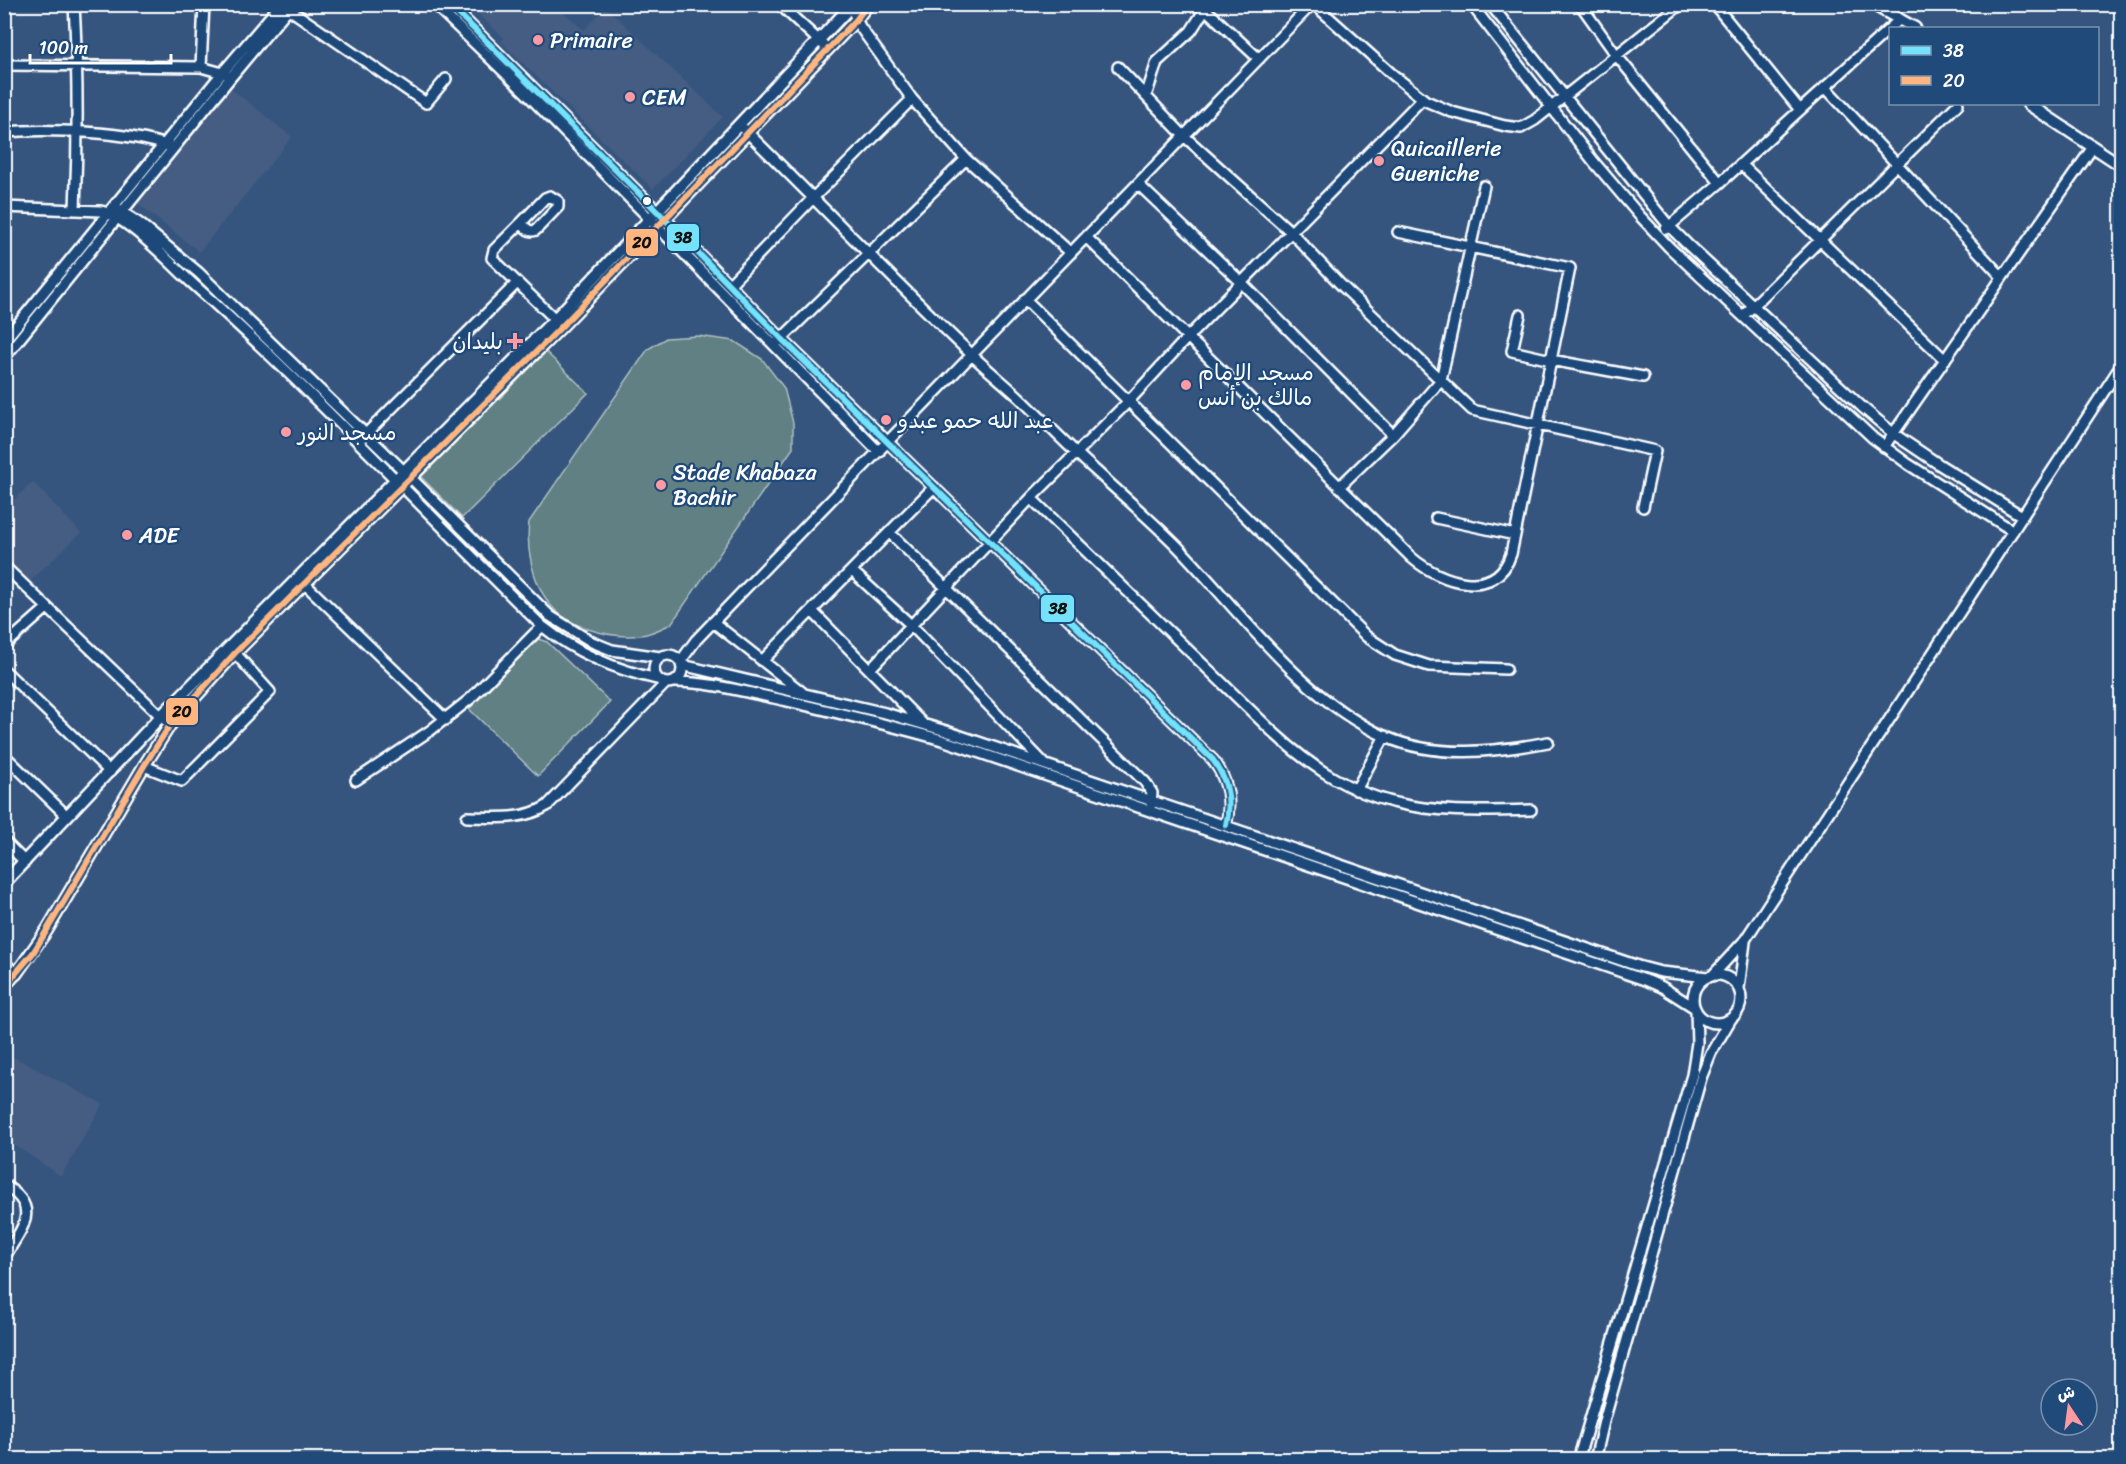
<svg xmlns="http://www.w3.org/2000/svg" width="2126" height="1464" viewBox="0 0 2126 1464" font-family="Sriracha,'Playpen Sans Arabic',sans-serif">
<style>
.built{fill:#445d82}
.green{fill:#608084;stroke:#b0c0c2;stroke-width:1.5}
.lines{fill:none;stroke-linecap:round;stroke-linejoin:round}
.minor-casing{stroke:#fff;stroke-width:14}
.tertiary-casing{stroke:#fff;stroke-width:15}
.minor{stroke:#1f4a7a;stroke-width:9}
.tertiary{stroke:#1f4a7a;stroke-width:10}
.bus-1-casing{stroke:#1f4a7a;stroke-width:10}
.bus-2-casing{stroke:#1f4a7a;stroke-width:10}
.bus-1{stroke:#73e2fa;stroke-width:6}
.bus-2{stroke:#ffb580;stroke-width:6}
.poi-dot{fill:#ff9aa2;stroke:#1f4a7a;stroke-width:2}
.bus-dot{fill:#fff;stroke:#1f4a7a;stroke-width:2}
.labels{text-anchor:middle;dominant-baseline:central;stroke-width:4.5;stroke-linejoin:round;paint-order:stroke}
.poi-label{font-size:22px;fill:#fff;stroke:#1f4a7a;text-anchor:start}
.line-badge{stroke:#1f4a7a;stroke-width:2}
.pale-badge-label{font-size:16px;text-anchor:middle;font-weight:bold;fill:#111}
</style>
<rect width="100%" height="100%" fill="#35557f"/>
<filter id="ink" filterUnits="userSpaceOnUse"><feTurbulence type="fractalNoise" baseFrequency=".0167" numOctaves="2"/><feDisplacementMap in="SourceGraphic" scale="12" xChannelSelector="R" yChannelSelector="G"/><feConvolveMatrix kernelMatrix="1 2 1 2 8 2 1 2 1" color-interpolation-filters="sRGB"/></filter>
<g filter="url(#ink)">
<path class="built" d="M468,5h88l28,25 22,-23 117,110 -70,72 -152,-147 3,-4z
M229,87l63,50 -93,115 -63,-50z
M33,482l48,51 -52,49 -24,-25 -1,-48z
M4,1052l99,52 -42,72 -56,-37z"/>
<path class="green" d="M698,336l36,5 28,18 22,29 9,35v25l-122,176c-9,4 -20,10 -30,11 -30,4 -74,-7 -93,-33 -16,-23 -22,-53 -19,-80l119,-173 18,-11z
M546,352l42,41 -126,125 -41,-41z
M538,639l9,3 63,60 -72,74 -69,-67z"/>
<g class="lines">
<defs>
<path id="minor" d="M74,4c4,69 4,137 1,206
M434,4l93,90 352,358
M449,4l215,214 118,121 431,421c15,20 19,41 13,65
M779,4l49,45
M850,4l10,23 52,72 54,60 105,94
M1314,4l78,70 34,27 26,11 53,14 16,2 14,-8 146,-116
M1471,4l123,158 45,53 30,32 204,191 35,26 105,67
M1490,4l179,222 18,18 175,163 32,27 46,31 82,51
M1580,4l37,52 103,127
M1714,4l86,106
M1202,6l57,53
M286,7l140,96 20,-24
M4,65l197,2 25,7
M201,67l3,-63
M1118,67l66,69 107,96 50,53 131,125 183,41 -12,56
M1825,87l177,190
M1146,96l11,-34 34,-31 14,-22
M744,129c75,74 148,150 225,223 16,16 34,30 51,46 25,24 50,50 76,73 27,25 55,49 81,75 64,66 123,152 209,191 50,22 110,15 162,5
M4,132c44,-4 125,0 165,14
M1741,164l204,196
M1138,184l104,99 151,152
M550,196l8,5v6l-22,23c-7,3 -10,-2 -15,-7l24,-25z
M114,206l26,18 59,49 212,205 139,138 42,26 20,8 48,7
M4,207l96,4c26,4 71,53 92,72 122,109 233,229 350,343 33,26 74,44 115,53
M521,223l-27,27 -2,8 66,64
M1666,229l54,-46 180,-164
M1086,237l326,321c28,24 84,43 99,-4l59,-286 -172,-36
M729,285l85,-88 98,-98
M1025,299l342,338 28,18 34,11 77,3
M1520,315l-8,36 39,9 92,17
M1743,316l215,-212
M4,341l219,-269 58,-68
M778,342l188,-183
M4,358l227,-281 61,-73
M362,438l155,-155
M1884,447l209,-300
M1339,487l54,-52 48,-55 43,-194
M1031,498l243,235c85,78 147,81 257,77
M1436,518l79,17
M890,533l255,249 7,11 -1,12
M4,566l161,154
M852,571l59,54 133,138
M305,584l141,136
M812,611l110,112
M713,622l89,70
M4,646l43,-38
M654 669a14 14 0 1 1 28 0a14 14 0 1 1-28 0Z
M762,661l172,-174
M680,662l16,-22 45,-47 571,-589
M682,665l203,48 61,18 692,235 23,6 47,5
M870,669l161,-171 97,-96 59,-64 235,-239
M4,670l106,102
M674,682c34,0 67,9 100,16 56,13 113,26 168,42l706,241 14,6 33,21
M4,755l63,61
M144,766l38,15 88,-89 -35,-39
M356,780l75,-50 39,-31 72,-73
M1356,790l29,-54
M467,817c27,0 55,4 80,-11l118,-122
M4,841l21,21
M4,962l12,12 -12,13
M1693 999a24 24 0 1 1 48 0a24 24 0 1 1-48 0Z
M1712,976l33,-36 377,-576
M1739,988l6,-46
M4,1185c39,23 17,44 0,73
M1578,1460l114,-385 5,-32 -1,-33
M1595,1460l9,-39 97,-343 10,-25 20,-34"/>
<path id="tertiary" d="M1872,4l43,24
M2028,104l94,62
M4,883l157,-167 393,-396 299,-316
M16,974l31,-44 97,-164 26,-41 65,-72 327,-327 294,-306 12,-16"/>
</defs>
<use href="#minor" class="minor-casing"/>
<use href="#tertiary" class="tertiary-casing"/>
<use href="#minor" class="minor"/>
<use href="#tertiary" class="tertiary"/>
<defs>
<path id="bus-1" d="M449,4l215,214 118,121 431,421c15,20 19,41 13,65"/>
<path id="bus-2" d="M4,987l29,-34 14,-23 97,-164 26,-41 65,-72 327,-327 294,-306 12,-16"/>
</defs>
<use href="#bus-1" class="bus-1-casing"/>
<use href="#bus-2" class="bus-2-casing"/>
<use href="#bus-1" class="bus-1"/>
<use href="#bus-2" class="bus-2"/>
</g>
</g>
<g class="poi-dot">
<circle cx="538" cy="40" r="6"/>
<circle cx="630" cy="97" r="6"/>
<circle cx="1379" cy="161" r="6"/>
<path d="M512 332h6v6h6v6h-6v6h-6v-6h-6v-6h6z"/>
<circle cx="1186" cy="385" r="6"/>
<circle cx="886" cy="420" r="6"/>
<circle cx="286" cy="432" r="6"/>
<circle cx="661" cy="485" r="6"/>
<circle cx="127" cy="535" r="6"/>
</g>
<circle class="bus-dot" cx="647" cy="201" r="5"/>
<g class="labels">
<g class="poi-label">
<text x="550" y="40">Primaire</text>
<text x="642" y="97">CEM</text>
<text x="1391" y="148">Quicaillerie<tspan x="1391" dy="25">Gueniche</tspan></text>
<text x="503" y="341" text-anchor="end">بليدان</text>
<text x="1198" y="372">مسجد الإمام<tspan x="1198" dy="25">مالك بن أنس</tspan></text>
<text x="898" y="420">عبد الله حمو عبدو</text>
<text x="298" y="432">مسجد النور</text>
<text x="673" y="472">Stade Khabaza<tspan x="673" dy="25">Bachir</tspan></text>
<text x="139" y="535">ADE</text>
</g>
</g>
<g class="line-badge">
<rect x="666" y="223" width="34" height="29" rx="6" fill="#73e2fa"/>
<rect x="625" y="228" width="34" height="29" rx="6" fill="#ffb580"/>
<rect x="1040" y="594" width="35" height="29" rx="6" fill="#73e2fa"/>
<rect x="165" y="697" width="34" height="29" rx="6" fill="#ffb580"/>
</g>
<g class="pale-badge-label">
<text x="683" y="243">38</text>
<text x="642" y="248">20</text>
<text x="1058" y="614">38</text>
<text x="182" y="717">20</text>
</g>
<rect width="2126" height="1464" fill="none" stroke="#1f4a7a" stroke-width="24"/>
<rect x="12" y="12" width="2102" height="1440" fill="none" stroke="#fff" stroke-width="2" filter="url(#ink)"/>
<rect x="1889" y="27" width="210" height="78" fill="#1f4a7a" stroke="#7992af" stroke-width="1.5"/>
<rect x="1901" y="46" width="30" height="9" fill="#73e2fa" stroke="#7992af" stroke-width="1.5"/>
<text x="1943" y="57" font-size="18" fill="#ffffff">38</text>
<rect x="1901" y="76" width="30" height="9" fill="#ffb580" stroke="#7992af" stroke-width="1.5"/>
<text x="1943" y="87" font-size="18" fill="#ffffff">20</text>
<g transform="translate(2069 1407) rotate(347)"><circle r="28" fill="#1f4a7a" stroke="#7992af" stroke-width="1.5"/>
<path d="M0-4.5L10 22L0 15L-10 22Z" fill="#ff9aa2"/>
<text y="-9" font-size="16" font-weight="bold" text-anchor="middle" fill="#ffffff">ش</text>
</g>
<path d="M30 54v9h141v-9" fill="none" stroke="#ffffff" stroke-width="3"/>
<text x="39" y="54" font-size="18" fill="#ffffff" stroke="#1f4a7a" stroke-width="4.5" paint-order="stroke">100 m</text>
</svg>
